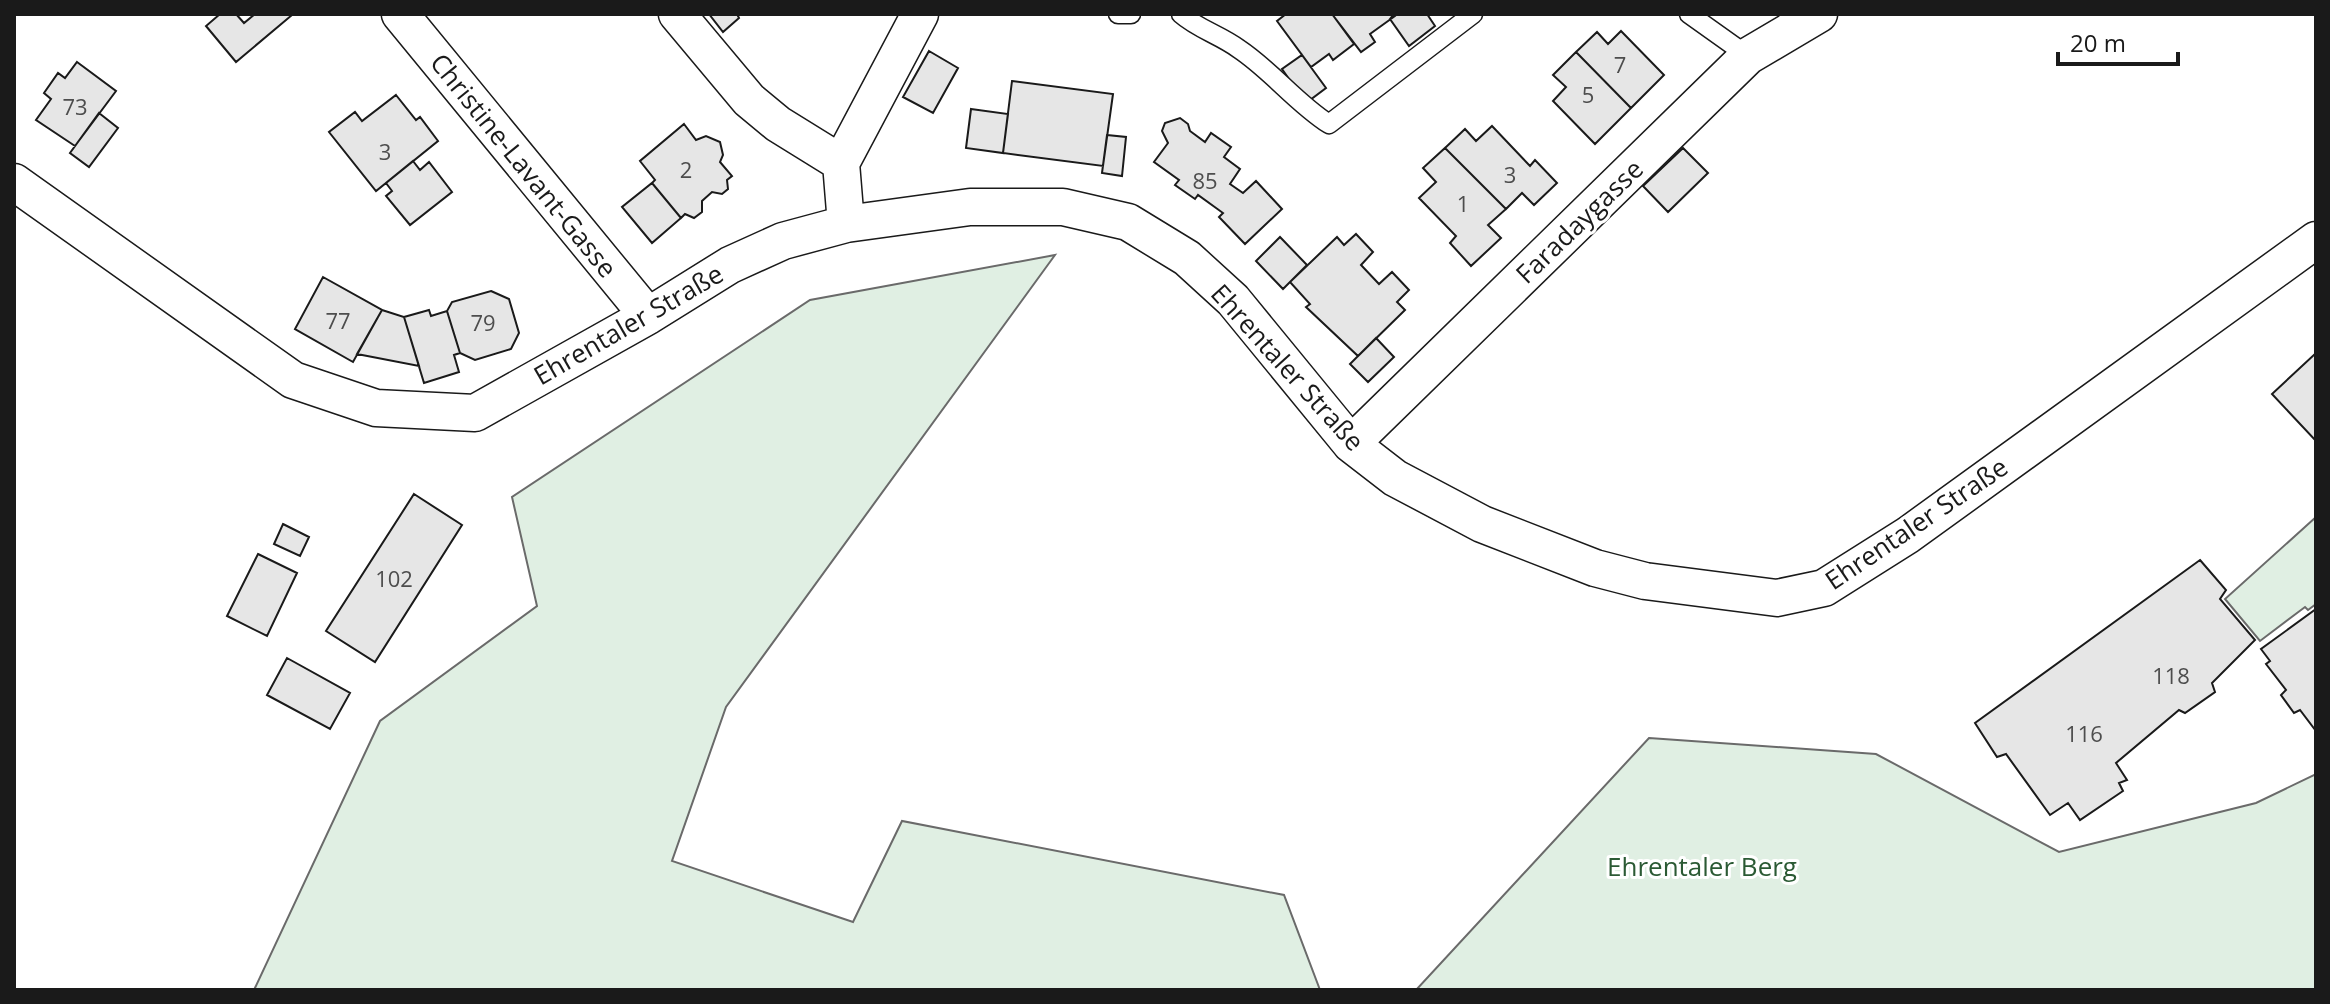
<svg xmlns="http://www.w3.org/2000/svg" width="2330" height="1004" viewBox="0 0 2330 1004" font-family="'Open Sans',sans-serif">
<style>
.green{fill:#e0efe3;stroke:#6a6a6a;stroke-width:2}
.building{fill:#e6e6e6;stroke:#1a1a1a;stroke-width:2}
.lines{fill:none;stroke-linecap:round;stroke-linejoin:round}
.lane-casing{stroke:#1a1a1a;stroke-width:21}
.street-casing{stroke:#1a1a1a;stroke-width:39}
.lane{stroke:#fff;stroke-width:18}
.street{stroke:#fff;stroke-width:36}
.labels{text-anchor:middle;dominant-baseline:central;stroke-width:6;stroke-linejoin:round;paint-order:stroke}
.number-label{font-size:22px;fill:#4d4d4d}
.street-label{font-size:26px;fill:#1a1a1a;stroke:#fff}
.park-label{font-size:26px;fill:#2b5a34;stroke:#fff}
</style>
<rect width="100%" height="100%" fill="#fff"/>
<path class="green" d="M1055,255l-329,452 -54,154 181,61 49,-101 382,74 36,95h-1066l126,-269 157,-115 -25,-109 298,-197z
M2316,517v87l-8,6 -3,-3 -45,34 -35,-42z
M1649,738l227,16 183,98 197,-49 60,-29v216h-900z"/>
<path class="building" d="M220,14h16l8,9 11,-9 37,1 -56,47 -30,-36z
M709,14h28l2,4 -16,14z
M1286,14h46l22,30 -21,16 -4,-6 -18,13 -34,-46z
M1332,14h62l1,2 -25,18 5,8 -14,10z
M1394,14h33l8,12 -26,20 -19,-27z
M1621,31l43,44 -33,33 -55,-56 21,-20 11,12z
M929,51l29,17 -25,45 -30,-16z
M1576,52l55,56 -36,36 -42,-43 13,-14 -13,-12z
M1302,55l24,33 -20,15 -24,-34z
M77,62l39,29 -41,55 -39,-26 15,-21 -7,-6 14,-20 7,5z
M1012,81l101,13 -10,72 -100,-13z
M396,95l20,25 4,-3 18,24 -62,50 -47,-59 26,-20 7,9z
M971,109l37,5 -5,39 -37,-5z
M99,113l19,15 -29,39 -19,-14z
M1180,118l8,6 2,7 15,11 6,-9 20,14 -7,10 16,12 -10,15 13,9 13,-12 26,28 -37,35 -26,-27 4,-4 -25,-18 -3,4 -20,-14 4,-5 -25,-18 14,-19 -6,-12 3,-8z
M684,124l12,16 10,-4 14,6 3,13 -3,7 12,14 -5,4 1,9 -6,5 -10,-2 -10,9v11l-8,6 -9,-4 -4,4 -29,-35 3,-3 -15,-19z
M1492,126l38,40 5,-6 22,23 -23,22 -12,-12 -16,16 -61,-61 20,-19 11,12z
M1107,135l19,2 -4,39 -20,-3z
M1445,148l61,61 -18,16 13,13 -30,28 -21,-23 6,-7 -37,-38 17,-16 -13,-14z
M1683,148l25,25 -40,39 -25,-26z
M413,161l7,9 9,-8 23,30 -42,33 -24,-29 6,-5 -6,-8z
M652,183l29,35 -29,25 -30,-36z
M1356,234l17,18 -12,13 18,19 13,-12 17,18 -12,12 8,8 -47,46 -52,-49 4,-3 -20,-22 47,-45 7,8z
M1280,237l27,28 -24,24 -27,-28z
M323,277l59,33 -29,52 -58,-33z
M491,291l18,8 10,34 -8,16 -36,11 -15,-7 -13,-42 5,-9z
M382,310l22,7 15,49 -62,-12z
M429,310l2,6 16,-5 13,42 -6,2 5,17 -35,11 -20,-66z
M1376,338l18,19 -26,25 -18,-18z
M2316,353v88l-44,-47z
M414,494l48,31 -87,137 -49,-31z
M283,524l26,13 -9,19 -26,-12z
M258,554l39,19 -30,63 -40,-20z
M2200,560l26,30 -6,9 35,41 -43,43 3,9 -30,21 -6,-3 -63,53 11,17 -8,3 4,8 -43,29 -12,-17 -18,12 -44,-61 -9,3 -22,-34z
M2316,609v122l-16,-21 -6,3 -13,-18 5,-5 -20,-26 4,-3 -9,-12z
M287,658l63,35 -20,36 -63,-34z"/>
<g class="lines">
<defs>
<path id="lane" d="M1118,14h13
M1181,14c17,15 39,21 58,35 33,22 57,54 90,75l144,-110
M1689,14l59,42"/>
<path id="street" d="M400,14l248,302
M677,14l72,86 29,24 63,39
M841,163l79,-149
M841,163l5,61
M14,182l279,198 83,28 99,5 173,-97 82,-51 53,-24 63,-17 124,-17h93l65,15 59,36 46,42 118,144 44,34 87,46 113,44 50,13 132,17 47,-10 84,-53 408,-295
M1351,444l397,-388 71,-42"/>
</defs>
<use href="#lane" class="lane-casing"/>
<use href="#street" class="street-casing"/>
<use href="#lane" class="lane"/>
<use href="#street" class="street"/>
</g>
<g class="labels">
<g class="number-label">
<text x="1620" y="64">7</text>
<text x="1588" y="94">5</text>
<text x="75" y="106">73</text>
<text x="385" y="151">3</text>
<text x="686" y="169">2</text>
<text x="1510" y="174">3</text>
<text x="1205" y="180">85</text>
<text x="1463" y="203">1</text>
<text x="338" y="320">77</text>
<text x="483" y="322">79</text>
<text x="394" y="578">102</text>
<text x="2171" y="675">118</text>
<text x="2084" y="733">116</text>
</g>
<g class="street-label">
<text transform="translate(524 165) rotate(51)">Christine-Lavant-Gasse</text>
<text transform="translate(1579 221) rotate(-44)">Faradaygasse</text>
<text transform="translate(628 324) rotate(-30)">Ehrentaler Straße</text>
<text transform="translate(1288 367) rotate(48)">Ehrentaler Straße</text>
<text transform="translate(1916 523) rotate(-34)">Ehrentaler Straße</text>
</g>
<g class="park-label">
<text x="1702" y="866">Ehrentaler Berg</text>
</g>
</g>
<rect width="2330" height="1004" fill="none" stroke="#1a1a1a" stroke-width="32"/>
<path d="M2058 52v12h120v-12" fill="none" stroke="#1a1a1a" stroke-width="4"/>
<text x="2070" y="52" font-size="24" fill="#1a1a1a" stroke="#ffffff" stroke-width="6" paint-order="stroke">20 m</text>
</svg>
